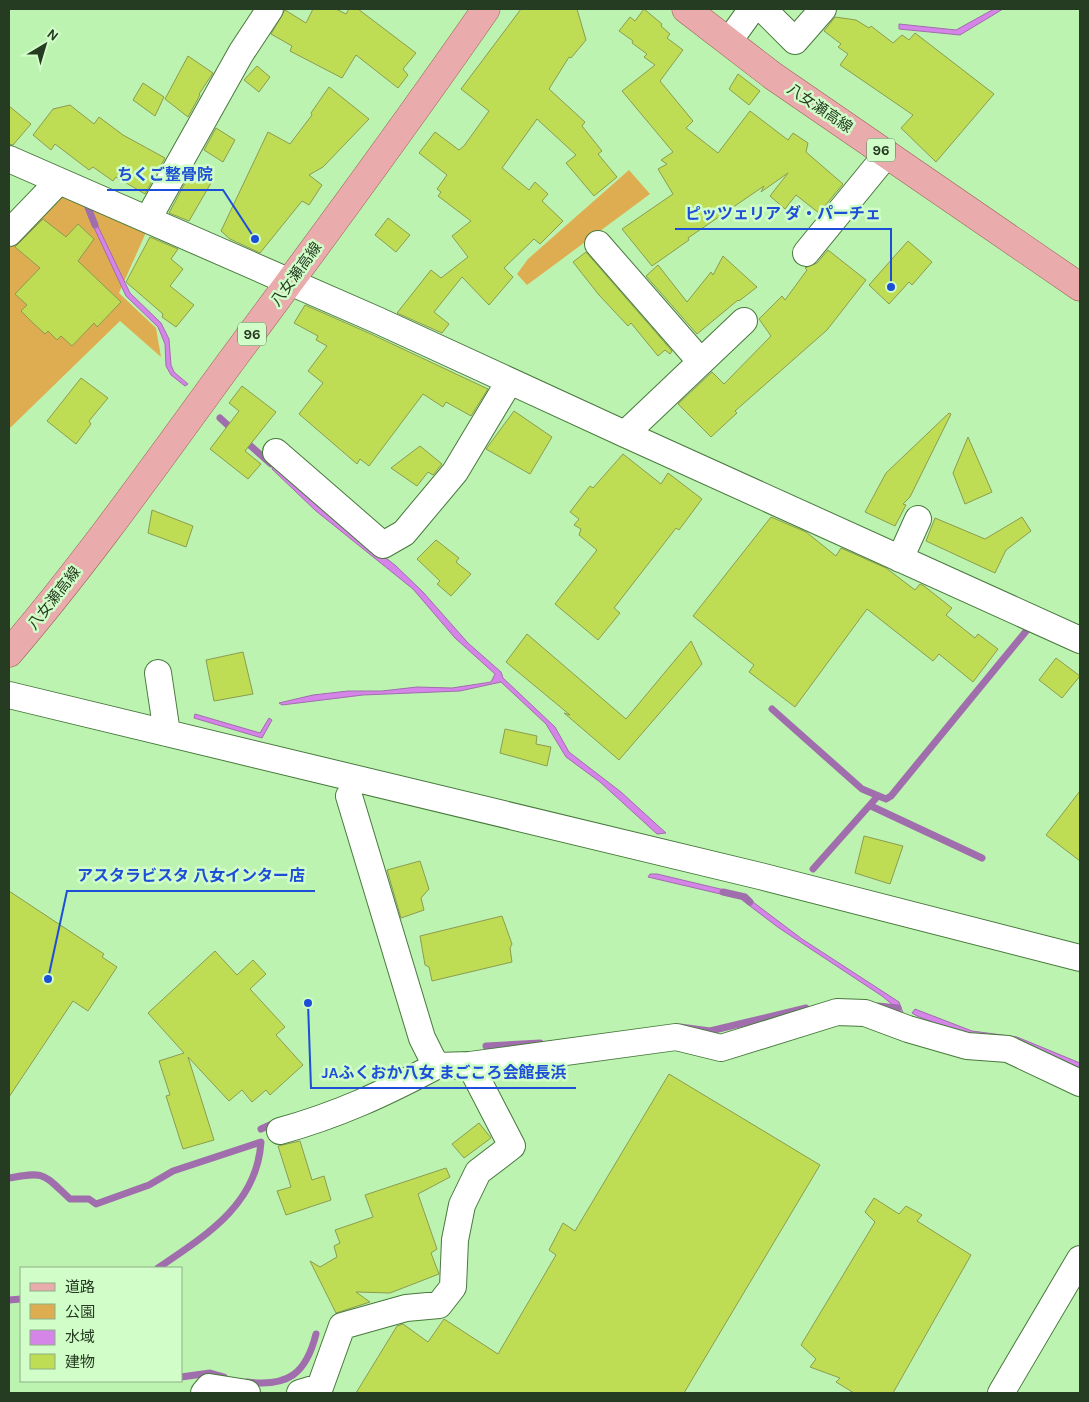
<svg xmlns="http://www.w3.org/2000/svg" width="1089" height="1402" viewBox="0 0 1089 1402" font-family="Karla,'Noto Sans JP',sans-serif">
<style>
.green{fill:#dfad51}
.water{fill:#d584e7;stroke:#a06eac}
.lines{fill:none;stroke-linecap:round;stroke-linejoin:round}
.stream{stroke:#a06eac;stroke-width:7}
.building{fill:#bfdc55;stroke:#8b9c50}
.minor-casing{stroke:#48793d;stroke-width:28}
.major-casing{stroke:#9c6058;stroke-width:29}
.minor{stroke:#fff;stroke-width:26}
.major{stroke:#e9abac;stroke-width:28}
.labels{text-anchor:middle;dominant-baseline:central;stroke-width:5;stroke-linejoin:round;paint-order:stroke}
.shield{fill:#d1fdc8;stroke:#597654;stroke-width:1}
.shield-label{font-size:14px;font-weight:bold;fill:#263c22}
.street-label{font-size:15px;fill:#263c22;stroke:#d1fdc8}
.leader{fill:none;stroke:#1d4ed8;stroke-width:2}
.callout-dot{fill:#1d4ed8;stroke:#d1fdc8;stroke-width:2}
.callout-label{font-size:16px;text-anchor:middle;font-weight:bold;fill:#1d4ed8;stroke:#d1fdc8;stroke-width:5;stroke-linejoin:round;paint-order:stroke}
</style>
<rect width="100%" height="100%" fill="#bdf3b1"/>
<path class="green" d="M629,170l21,24 -123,91 -10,-11 11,-15z
M58,189l90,39 -29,65 37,35 5,29 -41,-36 -111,108v-188z"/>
<path class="water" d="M994,9h9l-43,26 -61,-6v-5l57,6z
M93,216l37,77 31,30 8,16 2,26 3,7 14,12 -3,2 -14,-11 -5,-9 -1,-22 -7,-17 -32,-31 -37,-79z
M275,463l50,46 71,57 27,26 45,51 33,29 2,6 52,49 14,25 52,40 45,41 -9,1 -57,-52 -34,-25 -20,-33 -45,-42 -41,9 -97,4 -81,10 -3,-2 34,-8 35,-4h34l35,-4 35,1 39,-6 4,-8 -40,-36 -42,-49 -97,-78 -44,-42z
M195,714l65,19 9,-15 3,2 -10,18 -68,-20z
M650,874h7l76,18 -4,4 -81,-19z
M745,896l57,43 97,63 4,11 -10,-3 1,-4 -12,-10 -103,-68 -37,-28z
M915,1009l57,22 45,6 63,26v6l-125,-38 -38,-15 -5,-3z"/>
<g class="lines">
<path class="stream" d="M85,200l10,25
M220,418l14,13
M244,440l27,24
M772,709l90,80 24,10 5,-3 136,-166 1,-4
M871,806l111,52
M813,869l64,-72
M723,892l22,5 5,5
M878,1006l20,2
M680,1027l30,4 96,-23
M486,1046l54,-3
M261,1129l18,-8
M9,1178c37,-7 34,-4 61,21h19l7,5 53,-19 24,-14 88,-29c-4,63 -56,94 -103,126
M9,1300l12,-1
M181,1377l29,-4 14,4
M247,1382c41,5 59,-8 69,-48"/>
</g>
<path class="building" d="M313,9h23l10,5 3,-5h9l58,44 -13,16 5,6 -10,13 -42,-33 -14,23 -52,-27 2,-5 -21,-12 14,-24 21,13z
M521,9h56l9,31 -15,18 -2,-1 -20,32 36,33 -3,4 20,25 -4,3 19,23 -23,19 -28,-33 10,-8 -39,-36 -35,49 27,22 6,-8 13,12 -6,7 21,20 -23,23 -6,-5 -30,29 9,9 -24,28 -27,-28 -28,35 15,12 -7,9 -45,-20 34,-43 10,8 27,-21 -16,-21 19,-15 -33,-25 3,-4 -4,-3 10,-14 -28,-22 16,-21 24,18 5,-4 25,-35 -28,-22z
M644,9l18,15 -1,2 9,8 -3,4 16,12 -23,31 33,40 -7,7 32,25 32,-42 38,29 5,-7 15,10 -2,9 37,32 -24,29 -23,-18 -11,14 -15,-13 18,-23 -27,19 3,-6 -76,52 1,2 -37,26 -30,-37 51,-35 -15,-25 9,-5 -6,-4 12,-8 -51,-61 33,-26 -11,-8 3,-3 -15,-11 1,-2 -14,-10 11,-14 5,4z
M835,17l21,3 13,8 2,-2 22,17 9,-8 7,5 6,-7 79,61 -58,68 -35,-34 12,-13 -73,-50 8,-11 -10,-7 3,-3 -17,-13z
M188,56l25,17 -14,21 1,1 -12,22 -23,-18z
M257,66l13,11 -11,15 -15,-12z
M738,74l22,17 -11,14 -20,-16z
M143,83l21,14 -9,19 -22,-16z
M329,87l40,32 -46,48 -14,8 13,10 -13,20 -7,-4 -42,52 -30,-14 -9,-8 47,-99 22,12 22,-29 -1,-2z
M70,105l24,19 5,-7 24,18 42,23 -20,36 -29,-17 -3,4 -20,-14 -4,3 -34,-26 -4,6 -18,-15 20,-26z
M9,106l22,18 -18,21 -4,-1z
M216,128l19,12 -12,22 -19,-12z
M191,172l20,11 -22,38 -20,-8z
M388,218l22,17 -14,17 -21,-17z
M43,219l23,18 12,-13 16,15 -16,22 43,41 -24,25 -3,-4 -22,23 -11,-10 -4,4 -9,-9 -3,3 -12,-11 -12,-12 6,-6 -12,-11 25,-26 -25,-21z
M150,237l28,12 -7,10 12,10 -13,17 24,19 -18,22 -14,-10 1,-3 -37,-32z
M908,241l24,21 -20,23 -3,-3 -20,22 -20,-19z
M828,250l38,30 -39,50 -92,81 2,2 -26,24 -33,-33 34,-32 12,12 47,-48 -12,-17 23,-23 3,4 22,-30 -2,-2 12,-5z
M586,252l86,99 -2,3 -5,-4 -7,6 -27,-33 -3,3 -29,-31 -26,-33z
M723,256l34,31 -18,14 -1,-1 -41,34 -51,-58 12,-11 29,37 24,-30 2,3z
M305,305l66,29 117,55 -17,27 -25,-14 -3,5 -20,-13 -54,72 -9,-7 -3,5 -58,-50 24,-31 -15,-12 19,-25 -11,-6 2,-4 -24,-13z
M81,378l27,20 -19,23 2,3 -15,20 -29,-23z
M242,386l34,26 -31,39 16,13 -13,15 -38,-30 29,-38 -10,-8z
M514,411l38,26 -22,37 -44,-25z
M949,413l2,1 -41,83 -7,7 3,1 -11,21 -30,-14 21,-39z
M968,437l24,55 -27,12 -12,-31z
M420,446l22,18 -9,11 -5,-3 -11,14 -26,-18z
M623,454l38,30 7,-11 34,26 -23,31 -3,-2 -62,80 6,5 -22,27 -43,-36 42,-54 -18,-15 2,-6 -7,-4 5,-6 -9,-7 20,-26 3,2z
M152,510l41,16 -7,21 -38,-14z
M771,517l35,15 30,24 5,-8 45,20 29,22 5,-6 4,2 28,22 -6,7 29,23 3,-4 20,15 -25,33 -34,-28 -6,7 -66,-52 -72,98 -46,-35 5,-7 -61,-49z
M1022,517l9,14 -25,19 -11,23 -69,-32 9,-23 50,21z
M436,540l23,18 -3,4 15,12 -20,22 -14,-12 3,-3 -23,-22z
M527,634l99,85 65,-78 11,23 -83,96 -55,-47 6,2 -64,-53z
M243,652l10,42 -39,7 -8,-41z
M1056,658l24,18 -18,22 -23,-18z
M505,729l32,7 -1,8 15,3 -4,19 -47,-13z
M1080,791v70l-34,-26z
M864,836l39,10 -13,38 -35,-11z
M420,861l9,28 -8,9 3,12 -23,8 -14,-48z
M9,891l95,63 -2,3 15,10 -29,44 -15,-10 -64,96z
M502,916l10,28 -2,4 2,14 -80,19 -3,-14 -4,-2 -5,-29z
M215,951l22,24 16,-15 13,14 -16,15 35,38 -9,8 27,30 -33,30 -4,-5 -14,12 -10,-12 -13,11 -41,-44 26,83 -31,9 -17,-53 4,-1 -11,-34 25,-8 -36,-40z
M669,1074l151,91 -136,228h-328l41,-67 6,-2 25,18 16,-23 54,35 58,-99 -7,-5 14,-27 12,8z
M479,1123l12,15 -27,20 -12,-14z
M300,1141l12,39 12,-4 7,24 -45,15 -9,-24 14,-4 -13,-41z
M446,1168l4,9 -32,17 19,55 -6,4 8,21 -49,19 -34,-1 14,10 -34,11 -26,-52 10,6 17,-10 -3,-11 6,-3 -5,-13 38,-13 -8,-22z
M874,1198l25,16 7,-8 16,9 -5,6 54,34 -78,138h-39l-18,-11 4,-4 -30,-11 6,-8 -15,-14 74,-123 -10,-10z"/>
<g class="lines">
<defs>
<path id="minor" d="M763,9l32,32 28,-32
M729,41l23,-32
M9,159l368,161 248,114 455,206
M148,219l93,-166 29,-44
M9,233l50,-52
M598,244l103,118
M806,253l81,-99
M625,434l119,-113
M276,452l107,93 21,-12 51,-61 54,-90
M900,559l18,-40
M158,673l9,60
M9,695l751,181 320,82
M349,796l73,242 14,28 34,-1
M280,1131c58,-16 103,-37 156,-65
M204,1393l5,-6 38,6
M300,1393l20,-6 22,-61 64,-18 33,-3 14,-18 2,-47 7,-35 16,-33 34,-26 -42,-81 206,-28 45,11 116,-36 28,1 43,16 59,17 41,3 72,34
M1001,1393l79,-134"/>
<path id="major" d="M686,9l87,67 307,211
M9,653c77,-90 147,-189 217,-285 88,-119 176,-238 260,-359"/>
</defs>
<use href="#minor" class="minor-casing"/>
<use href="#major" class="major-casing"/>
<use href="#minor" class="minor"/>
<use href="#major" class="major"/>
</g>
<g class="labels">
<g class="shield">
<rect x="867" y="138.5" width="28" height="23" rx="4"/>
<rect x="238" y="322.5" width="28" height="23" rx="4"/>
</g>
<g class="shield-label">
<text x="881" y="150">96</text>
<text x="252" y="334">96</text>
</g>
<g class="street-label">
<text transform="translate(820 108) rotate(34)">八女瀬高線</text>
<text transform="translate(296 274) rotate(-54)">八女瀬高線</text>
<text transform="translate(54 598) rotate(-52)">八女瀬高線</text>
</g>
</g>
<path class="leader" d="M255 239L223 190H107M891 287L891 229H675M48 979L67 891H315M308 1003L311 1088H576"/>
<g class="callout-dot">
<circle cx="255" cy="239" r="5"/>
<circle cx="891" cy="287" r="5"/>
<circle cx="48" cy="979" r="5"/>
<circle cx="308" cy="1003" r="5"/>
</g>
<g class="callout-label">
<text x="165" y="180">ちくご整骨院</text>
<text x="783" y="219">ピッツェリア ダ・パーチェ</text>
<text x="191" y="881">アスタラビスタ 八女インター店</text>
<text x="444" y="1078">JAふくおか八女 まごころ会館長浜</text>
</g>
<rect width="1089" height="1402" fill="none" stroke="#263c22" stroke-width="20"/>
<rect x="20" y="1267" width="162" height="115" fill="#d1fdc8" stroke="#8db086"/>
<rect x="30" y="1283" width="25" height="8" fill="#e9abac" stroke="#8db086"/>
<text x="65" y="1292" font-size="15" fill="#263c22">道路</text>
<rect x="30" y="1304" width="25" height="15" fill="#dfad51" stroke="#8db086"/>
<text x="65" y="1317" font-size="15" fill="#263c22">公園</text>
<rect x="30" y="1330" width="25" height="15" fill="#d584e7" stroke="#8db086"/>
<text x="65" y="1342" font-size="15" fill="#263c22">水域</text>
<rect x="30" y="1354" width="25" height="15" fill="#bfdc55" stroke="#8db086"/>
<text x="65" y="1367" font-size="15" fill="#263c22">建物</text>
<g transform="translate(45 45) rotate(38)" stroke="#d1fdc8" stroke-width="4" paint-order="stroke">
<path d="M0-4L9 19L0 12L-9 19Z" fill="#263c22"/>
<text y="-8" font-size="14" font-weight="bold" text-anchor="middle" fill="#263c22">N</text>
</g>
</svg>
